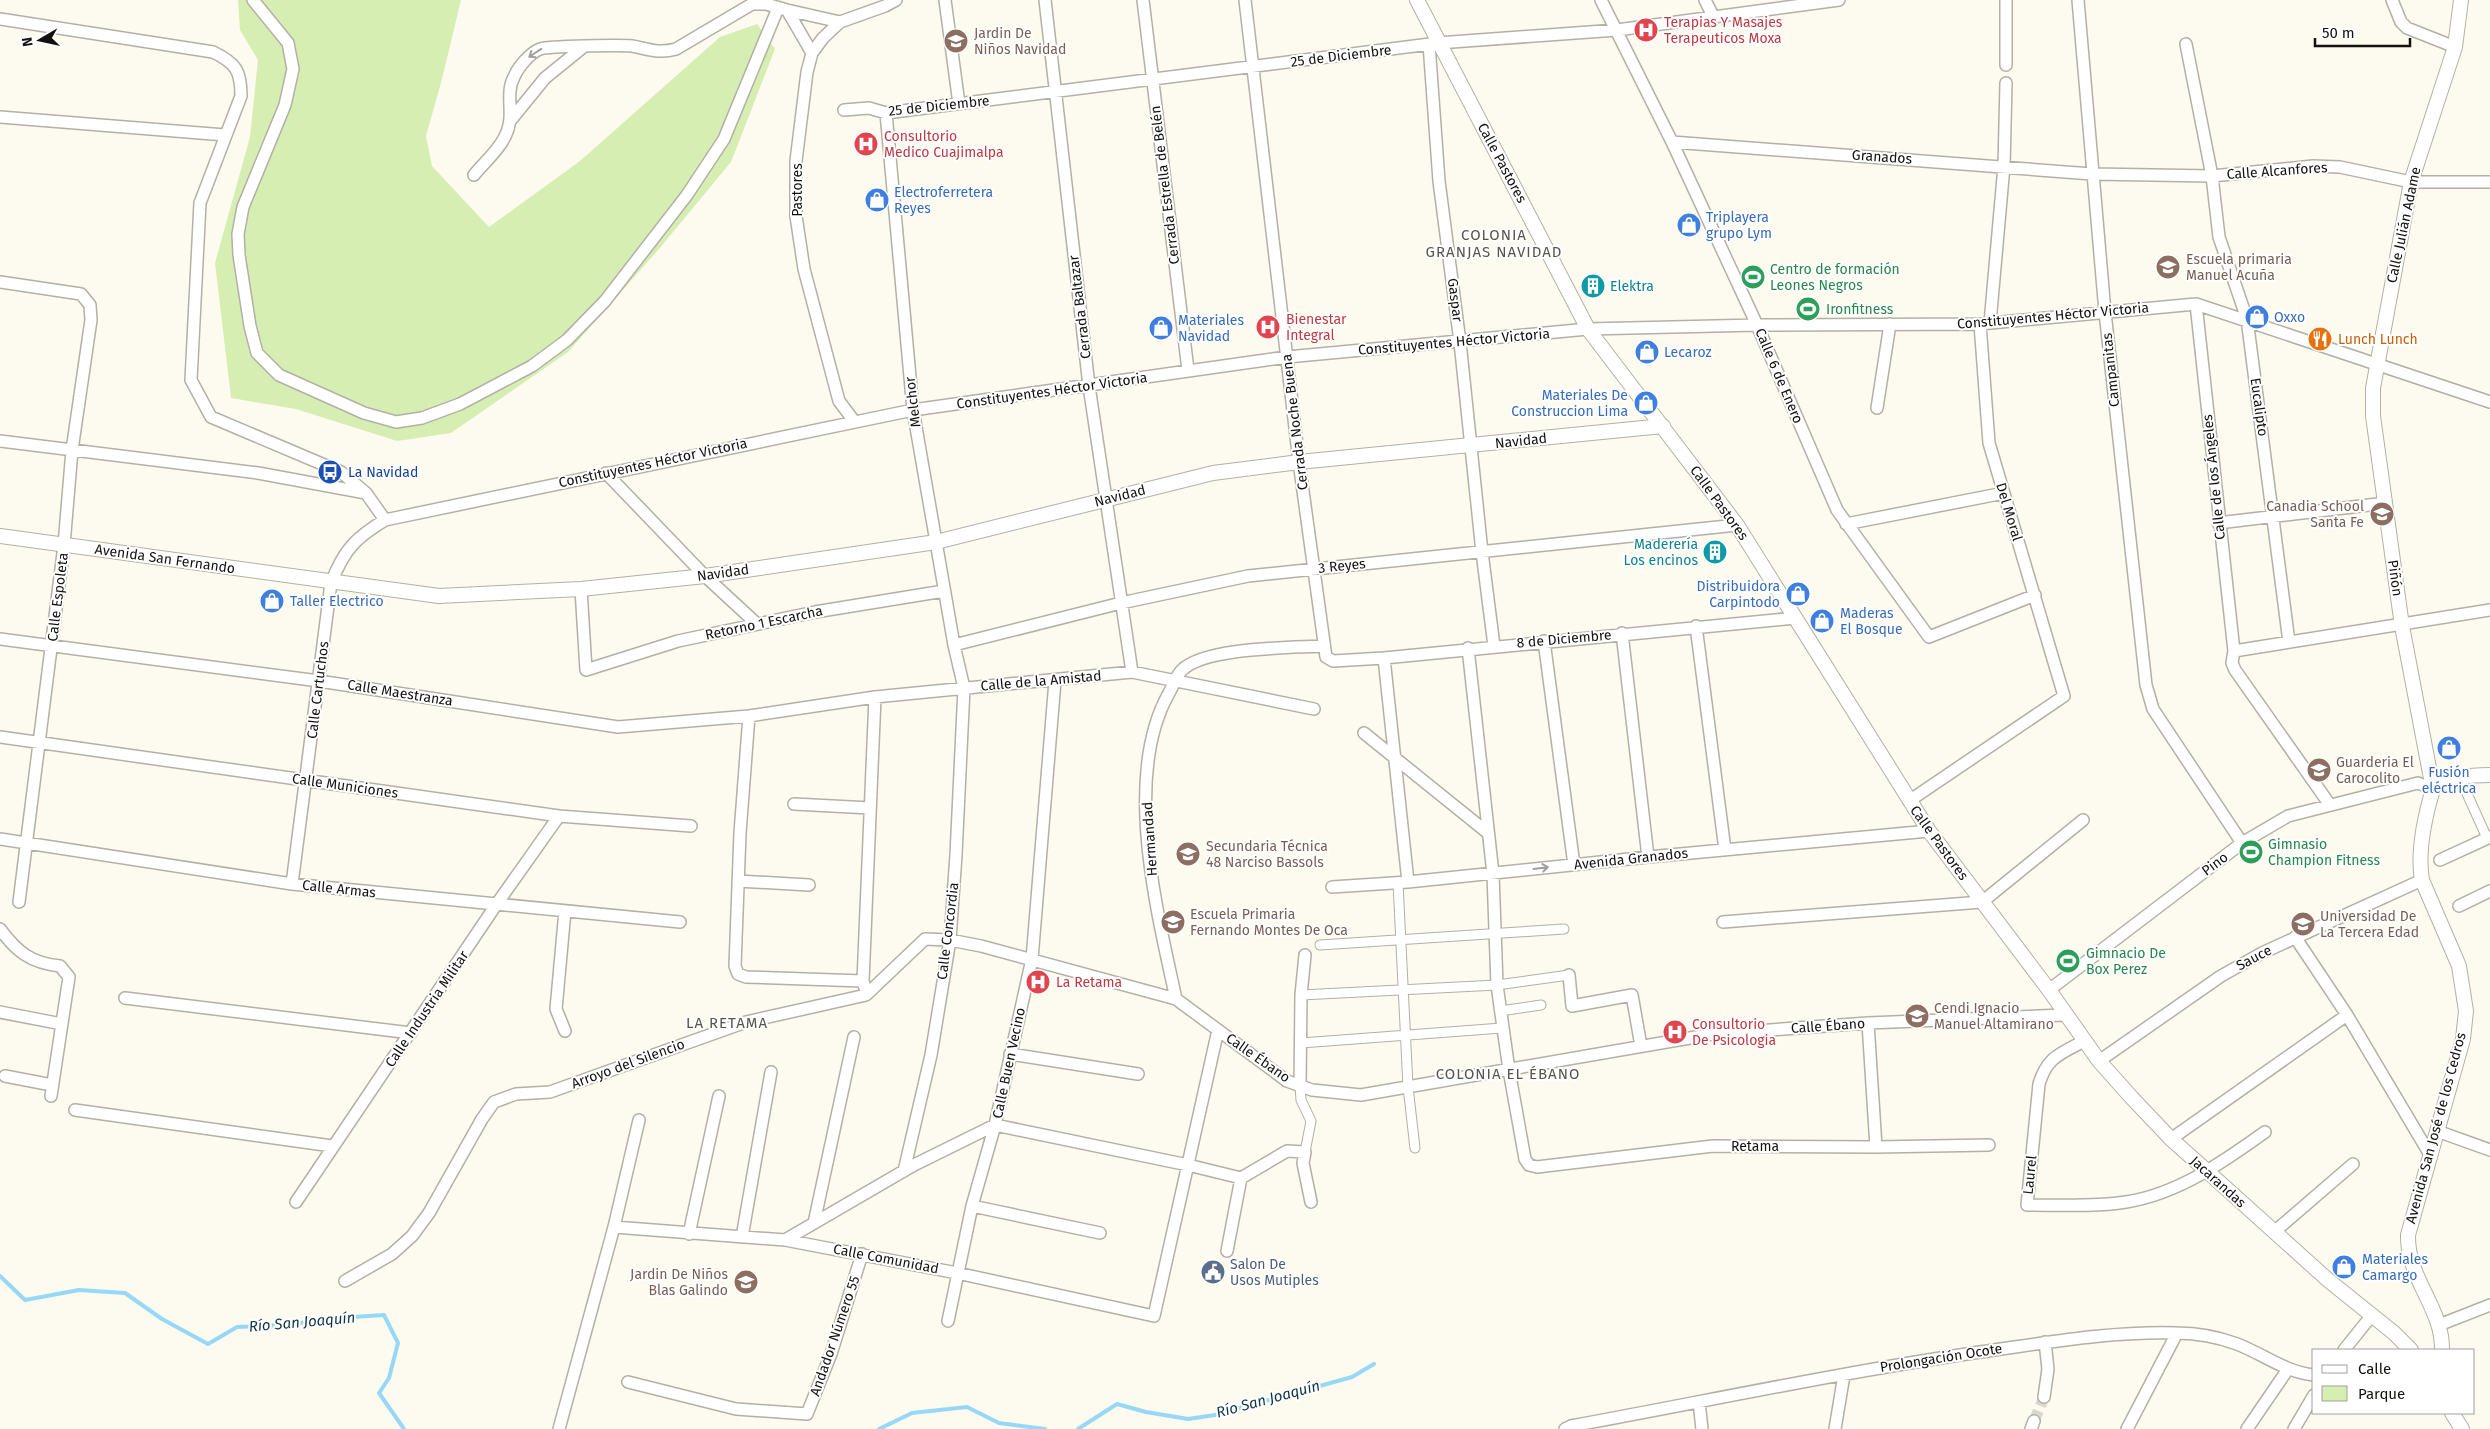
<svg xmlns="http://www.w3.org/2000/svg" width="2490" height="1429" viewBox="0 0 2490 1429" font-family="'Fira Sans',sans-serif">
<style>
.green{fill:#d7eeb3}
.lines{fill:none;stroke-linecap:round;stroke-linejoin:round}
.stream{stroke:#97d8f6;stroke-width:4}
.minor-tunnel{stroke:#dad7cd;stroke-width:11;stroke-dasharray:11 5.5;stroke-linecap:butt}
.pedestrian-casing{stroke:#b3b0a6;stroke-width:11}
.minor-casing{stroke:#b3b0a6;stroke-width:14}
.tertiary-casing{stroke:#b3b0a6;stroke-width:16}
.pedestrian{stroke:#fff;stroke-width:9}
.minor{stroke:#fff;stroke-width:11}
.tertiary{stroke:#fff;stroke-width:14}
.oneway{stroke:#a1a09f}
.labels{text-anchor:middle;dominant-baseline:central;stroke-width:4;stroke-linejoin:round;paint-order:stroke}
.health-label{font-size:14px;fill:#be3a42;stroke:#fff;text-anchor:start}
.education-label{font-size:14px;fill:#785e54;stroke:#fff;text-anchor:start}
.street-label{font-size:14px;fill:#13120f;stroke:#fff}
.shop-label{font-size:14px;fill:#366cbe;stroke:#fff;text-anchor:start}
.leisure-label{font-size:14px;fill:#27864d;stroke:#fff;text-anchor:start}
.culture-label{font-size:14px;fill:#0d838f;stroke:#fff;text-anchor:start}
.food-label{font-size:14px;fill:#c56008;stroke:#fff;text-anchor:start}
.transit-label{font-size:14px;fill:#164399;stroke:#fff;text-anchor:start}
.service-label{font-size:14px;fill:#4e5e75;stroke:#fff;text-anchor:start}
.neighbourhood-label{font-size:15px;letter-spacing:1px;fill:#57554c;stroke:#fff}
.water-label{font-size:15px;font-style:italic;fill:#0d3444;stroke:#fff}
</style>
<rect width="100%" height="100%" fill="#fdfaef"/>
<path class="green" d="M238,0h223l-19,79 -16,57 6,30 57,61 91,-66 140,-124 37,-13 18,25 -44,113 -72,87 -91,103 -117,81 -54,8 -101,-32 -65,-11 -16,-135 35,-126 8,-77 -18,-30z"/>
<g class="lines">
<path class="stream" d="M0,1276l25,24 54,-10 46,3 37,26 46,25 29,-17 49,-2 51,-7 47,-3 14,28 -9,35 -10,15 25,36
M879,1429l33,-16 55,-6 32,16 46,6
M1078,1429l39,-25 29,8 42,7 27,-4 137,-38 22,-13"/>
<path class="minor-tunnel" d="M2034,1421l10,-24"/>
<defs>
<path id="pedestrian" d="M2459,776l28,62
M1398,883l10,204 7,61
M1320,945l244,-16
M1301,995l196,-10 72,-10
M1500,1011l41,-6
M1301,1043l201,-15
M1300,1086l1,14 10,21 -6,31"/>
<path id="minor" d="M253,0l35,43 5,26 -8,36 -42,102 -5,27 1,21 11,71 7,27 22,22 85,38 32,9 26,-4 38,-14 72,-38 35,-26 38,-39 82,-106 37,-56 54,-131
M945,0l14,104
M1045,0l44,386 43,286
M1143,0l45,370
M1245,0l54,462 27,195 7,4 51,-3 411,-40
M1601,0l71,142 85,183 80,185 92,127 106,-42
M1705,0l8,16
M2006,0v65
M2078,0l27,312 41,373 7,24 89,134
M2392,0l9,22 6,6 48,19
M787,10l53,12
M0,19l213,33c23,11 28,19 28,44l-41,107 -9,177 20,37 130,55 25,21 19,27
M1429,44l10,137 21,161 22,210 12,94
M2186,44l26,132 7,61 28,82 42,323
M844,110l25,-2 17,5 552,-70 179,-13 222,-30
M886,113l27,297 41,235 10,43 -8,167 -6,85 -19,115 -27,116
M0,117l225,18
M510,121l35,-43 37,-30
M1672,142l420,32 120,2 101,-10 27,1 71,15h79
M474,175c14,-17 35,-33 36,-57 1,-13 -3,-29 4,-41 4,-10 16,-24 26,-28 8,-3 81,-4 92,-3 16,3 27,8 44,3l76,-45h14l21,6 25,43
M0,282l81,12 9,11 1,15 -19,130 -8,95 -45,357
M2196,304l38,347 -2,12 3,7 95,135
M1990,323l14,-157 2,-83
M1877,408l13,-84
M854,421l-15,-20 -35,-132 -8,-53v-55l11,-89 5,-19 11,-15 17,-16 45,-16 11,-6
M0,441l258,32 108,20
M606,473l99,103 52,48
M2218,523l168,-20
M1846,524l158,-31
M581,589l5,81 92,-29 137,-29 129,-21
M1696,626l29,224
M1622,633l26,224
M0,639l319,42 299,46 131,-11 126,-19 257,-25 182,37
M1544,641l30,224
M954,645l167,-42 127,-27 489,-51
M1468,648l25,226 4,111 12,85 16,89 4,6 8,2 176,-21 163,1 113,-2
M2234,651l256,-41
M1384,658l24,224
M749,716l-9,117 -5,133 3,8 8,3 117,4
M1364,733l124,100
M0,737l559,79 132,10
M1909,801l155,-105 -75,-253 -9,-119
M794,804l76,4
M0,839l292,45 388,38
M2440,860l50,-23
M738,881l71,4
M292,884l39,-301c13,-33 24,-45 54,-63l528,-110 374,-53 301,-28 169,-4 223,-1 216,-20 294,98
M1332,887l76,-5 240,-25 281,-26
M2459,906l31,-15
M1723,922l259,-20 101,-82
M0,929c17,23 31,34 60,37l9,11 -18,119
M2295,937l52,78 82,138
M1569,975l3,31 60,-11 9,51
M865,988l-2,-7 12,-284
M2049,990l193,-147 46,-27 130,-33 15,6
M125,998l286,35
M1176,999c-19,-88 -54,-223 -7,-306 4,-7 7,-17 13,-23 23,-23 108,-22 141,-24
M0,1012l62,12
M1868,1023l8,124
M565,1031l-9,-22 9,-98
M2084,1041c-24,13 -37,16 -45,43l-12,121c32,0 67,2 99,-3 52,-8 97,-40 139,-70
M1010,1054l128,20
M2099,1061l122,-85 41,-23 160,-73
M5,1076l47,9
M1300,1086l1,-91 4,-40
M75,1110l257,36
M2437,1131l53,19
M2171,1139l176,-124
M1241,1178l46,-27 18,1 -2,11 8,39
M296,1202l200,-297 63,-89
M972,1206l128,27
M814,1223l40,-186
M614,1227l171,13 172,33 197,43 64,-286
M2274,1232l79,-68
M689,1234l30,-138
M742,1237l29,-165
M785,1240l129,-75 81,-40 193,40 53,13
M1227,1251l14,-73
M345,1281l47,-27 20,-18 17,-23 53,-94 12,-17 22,-8 34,-2 196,-70 120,-27 59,-56 25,1 31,6 195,53 111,82 25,9 49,5 352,-61 155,-11 197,-8
M948,1321l24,-115 23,-81 37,-166 23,-278
M2439,1325l51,-20
M2344,1350l28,-35
M628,1382l108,27 71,5 24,-60 31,-100
M2044,1397l4,-28 -3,-27
M1699,1402l3,27
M559,1429l55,-202 25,-107
M1565,1429l6,-3c136,-25 272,-54 409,-74 65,-9 131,-21 197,-19 20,0 41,4 60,11 26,10 48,28 77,31
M1835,1429l9,-54
M2031,1429l3,-8
M2127,1429l50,-96
M2247,1429l41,-60
M2294,1429l20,-34"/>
<path id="tertiary" d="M1417,0l171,329 149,196 192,306 120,159 50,71 33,37 39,41 37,33 120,108 66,53 17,17
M0,536l439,60 142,-7 124,-13 231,-34 277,-69 86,-11 364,-36
M2433,789l-31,-163 -29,-210v-28l38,-206 44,-135 6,-47
M2442,1350c1,-42 -35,-71 -34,-115l55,-196 3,-28 -7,-45 -37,-86c-5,-29 3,-64 11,-91 19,-12 35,-14 57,-14
M2452,1413l10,16"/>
</defs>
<use href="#pedestrian" class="pedestrian-casing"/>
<use href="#minor" class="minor-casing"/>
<use href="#tertiary" class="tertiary-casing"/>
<use href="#pedestrian" class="pedestrian"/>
<use href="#minor" class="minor"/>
<use href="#tertiary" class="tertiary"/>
</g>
<defs><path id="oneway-shaft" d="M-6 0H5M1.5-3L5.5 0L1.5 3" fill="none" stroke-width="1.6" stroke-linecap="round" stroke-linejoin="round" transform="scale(1.25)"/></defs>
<g class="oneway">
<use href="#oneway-shaft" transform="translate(535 53) rotate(146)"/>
<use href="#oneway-shaft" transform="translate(1541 868) rotate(-7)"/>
</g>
<defs>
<symbol id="hospital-disc" viewBox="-11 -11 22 22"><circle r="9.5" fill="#e0444e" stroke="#fff"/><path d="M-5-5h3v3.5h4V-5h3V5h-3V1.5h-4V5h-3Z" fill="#fff"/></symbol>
<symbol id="school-disc" viewBox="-11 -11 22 22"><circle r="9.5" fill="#8d6e63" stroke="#fff"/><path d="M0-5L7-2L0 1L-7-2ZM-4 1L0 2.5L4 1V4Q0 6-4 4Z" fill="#fff"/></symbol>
<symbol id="shop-disc" viewBox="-11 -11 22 22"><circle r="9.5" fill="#3f7fe0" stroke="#fff"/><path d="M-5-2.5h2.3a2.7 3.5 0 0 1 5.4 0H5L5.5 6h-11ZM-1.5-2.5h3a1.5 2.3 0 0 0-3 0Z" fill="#fff"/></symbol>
<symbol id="stadium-disc" viewBox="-11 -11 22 22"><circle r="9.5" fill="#2e9e5b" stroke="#fff"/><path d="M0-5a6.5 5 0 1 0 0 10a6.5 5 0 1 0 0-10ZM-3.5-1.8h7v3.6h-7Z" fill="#fff"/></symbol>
<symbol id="building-disc" viewBox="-11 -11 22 22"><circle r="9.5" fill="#0f9aa8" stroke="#fff"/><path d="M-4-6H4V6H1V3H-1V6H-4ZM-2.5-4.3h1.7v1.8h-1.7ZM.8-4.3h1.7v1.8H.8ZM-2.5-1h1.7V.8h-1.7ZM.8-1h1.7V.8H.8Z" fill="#fff"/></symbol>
<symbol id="restaurant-disc" viewBox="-11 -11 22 22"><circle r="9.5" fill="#e8710a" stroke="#fff"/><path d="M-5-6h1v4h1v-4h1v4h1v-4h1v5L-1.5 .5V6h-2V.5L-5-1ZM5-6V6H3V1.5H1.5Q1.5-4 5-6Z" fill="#fff"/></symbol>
<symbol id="bus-disc" viewBox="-11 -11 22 22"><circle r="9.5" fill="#1a4fb4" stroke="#fff"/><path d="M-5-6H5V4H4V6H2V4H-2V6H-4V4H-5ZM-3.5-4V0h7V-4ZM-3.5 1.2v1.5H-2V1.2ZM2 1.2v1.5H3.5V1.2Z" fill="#fff"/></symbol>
<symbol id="university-disc" viewBox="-11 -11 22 22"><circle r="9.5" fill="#8d6e63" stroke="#fff"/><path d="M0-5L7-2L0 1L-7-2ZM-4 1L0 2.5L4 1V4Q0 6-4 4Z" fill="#fff"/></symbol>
<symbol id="civic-disc" viewBox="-11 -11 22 22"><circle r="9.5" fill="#5c6f8a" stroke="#fff"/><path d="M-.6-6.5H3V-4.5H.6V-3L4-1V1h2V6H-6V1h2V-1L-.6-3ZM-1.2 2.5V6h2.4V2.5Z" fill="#fff"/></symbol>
</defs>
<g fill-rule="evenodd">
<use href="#hospital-disc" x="1632" y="16" width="28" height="28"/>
<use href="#school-disc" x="942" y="27" width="28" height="28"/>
<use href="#hospital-disc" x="852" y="130" width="28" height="28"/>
<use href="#shop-disc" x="863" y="186" width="28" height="28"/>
<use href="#shop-disc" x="1675" y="211" width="28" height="28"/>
<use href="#school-disc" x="2154" y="253" width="28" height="28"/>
<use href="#stadium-disc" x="1739" y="263" width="28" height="28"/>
<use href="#building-disc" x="1579" y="272" width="28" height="28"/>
<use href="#stadium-disc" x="1794" y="295" width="28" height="28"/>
<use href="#shop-disc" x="2243" y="303" width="28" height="28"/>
<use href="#hospital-disc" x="1254" y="313" width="28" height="28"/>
<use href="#shop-disc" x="1147" y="314" width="28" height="28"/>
<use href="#restaurant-disc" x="2306" y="325" width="28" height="28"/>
<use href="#shop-disc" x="1633" y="338" width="28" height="28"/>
<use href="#shop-disc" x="1632" y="389" width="28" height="28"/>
<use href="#bus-disc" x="316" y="458" width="28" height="28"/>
<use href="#school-disc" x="2368" y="500" width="28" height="28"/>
<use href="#building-disc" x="1701" y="538" width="28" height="28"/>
<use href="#shop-disc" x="1784" y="580" width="28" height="28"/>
<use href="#shop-disc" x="258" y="587" width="28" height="28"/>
<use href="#shop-disc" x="1808" y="607" width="28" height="28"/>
<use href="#shop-disc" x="2435" y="734" width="28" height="28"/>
<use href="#school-disc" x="2305" y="756" width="28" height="28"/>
<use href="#stadium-disc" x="2237" y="838" width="28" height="28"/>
<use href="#school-disc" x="1174" y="840" width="28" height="28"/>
<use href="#school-disc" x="1159" y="908" width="28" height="28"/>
<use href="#university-disc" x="2289" y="910" width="28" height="28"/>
<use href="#stadium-disc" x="2054" y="947" width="28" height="28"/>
<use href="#hospital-disc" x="1024" y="968" width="28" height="28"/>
<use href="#school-disc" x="1903" y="1002" width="28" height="28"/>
<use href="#hospital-disc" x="1661" y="1018" width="28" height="28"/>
<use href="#shop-disc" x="2330" y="1253" width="28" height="28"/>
<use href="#civic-disc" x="1199" y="1258" width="28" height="28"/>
<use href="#school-disc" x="732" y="1268" width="28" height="28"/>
</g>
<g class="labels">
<g class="health-label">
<text x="1664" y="22">Terapias Y Masajes<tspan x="1664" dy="16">Terapeuticos Moxa</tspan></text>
<text x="884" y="136">Consultorio<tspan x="884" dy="16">Medico Cuajimalpa</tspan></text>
<text x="1286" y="319">Bienestar<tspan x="1286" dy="16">Integral</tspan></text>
<text x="1056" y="982">La Retama</text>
<text x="1692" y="1024">Consultorio<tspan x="1692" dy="16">De Psicologia</tspan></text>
</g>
<g class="education-label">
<text x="974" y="33">Jardin De<tspan x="974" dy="16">Niños Navidad</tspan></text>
<text x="2186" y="259">Escuela primaria<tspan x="2186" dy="16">Manuel Acuña</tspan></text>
<text x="2364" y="506" text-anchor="end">Canadia School<tspan x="2364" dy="16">Santa Fe</tspan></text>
<text x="2336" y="762">Guarderia El<tspan x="2336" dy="16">Carocolito</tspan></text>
<text x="1206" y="846">Secundaria Técnica<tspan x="1206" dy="16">48 Narciso Bassols</tspan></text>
<text x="1190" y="914">Escuela Primaria<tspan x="1190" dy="16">Fernando Montes De Oca</tspan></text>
<text x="2320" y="916">Universidad De<tspan x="2320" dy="16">La Tercera Edad</tspan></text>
<text x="1934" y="1008">Cendi Ignacio<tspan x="1934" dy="16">Manuel Altamirano</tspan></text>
<text x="728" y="1274" text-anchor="end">Jardin De Niños<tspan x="728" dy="16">Blas Galindo</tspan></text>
</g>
<g class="street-label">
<text transform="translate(1341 56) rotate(-7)">25 de Diciembre</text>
<text transform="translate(939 106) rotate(-6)">25 de Diciembre</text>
<text transform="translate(1882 157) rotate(4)">Granados</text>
<text transform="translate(1502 163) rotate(62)">Calle Pastores</text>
<text transform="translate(2277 171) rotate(-4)">Calle Alcanfores</text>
<text transform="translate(1165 185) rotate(-97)">Cerrada Estrella de Belén</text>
<text transform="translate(797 190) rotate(-90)">Pastores</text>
<text transform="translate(2404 225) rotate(-78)">Calle Julián Adame</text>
<text transform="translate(1455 300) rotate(83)">Gaspar</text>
<text transform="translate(1080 307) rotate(-97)">Cerrada Baltazar</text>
<text transform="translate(2053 316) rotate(-5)">Constituyentes Héctor Victoria</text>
<text transform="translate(1454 342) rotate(-5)">Constituyentes Héctor Victoria</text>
<text transform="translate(2111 370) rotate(-96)">Campanitas</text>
<text transform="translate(1779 376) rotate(67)">Calle 6 de Enero</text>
<text transform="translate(1052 391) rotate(-8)">Constituyentes Héctor Victoria</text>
<text transform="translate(913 402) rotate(-97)">Melchor</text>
<text transform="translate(2259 407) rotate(82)">Eucalipto</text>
<text transform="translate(1295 422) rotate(-97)">Cerrada Noche Buena</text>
<text transform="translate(1521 441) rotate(-6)">Navidad</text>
<text transform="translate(653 463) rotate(-12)">Constituyentes Héctor Victoria</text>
<text transform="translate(2214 477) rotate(-96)">Calle de los Ángeles</text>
<text transform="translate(1120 496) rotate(-14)">Navidad</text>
<text transform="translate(1719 503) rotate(54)">Calle Pastores</text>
<text transform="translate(2009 512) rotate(73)">Del Moral</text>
<text transform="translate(165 559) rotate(8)">Avenida San Fernando</text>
<text transform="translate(1342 566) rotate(-6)">3 Reyes</text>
<text transform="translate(723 573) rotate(-8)">Navidad</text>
<text transform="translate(2395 578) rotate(82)">Piñón</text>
<text transform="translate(58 597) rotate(-83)">Calle Espoleta</text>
<text transform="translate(764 623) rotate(-12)">Retorno 1 Escarcha</text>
<text transform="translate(1564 639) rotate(-5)">8 de Diciembre</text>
<text transform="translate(1041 681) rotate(-5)">Calle de la Amistad</text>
<text transform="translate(318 690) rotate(-83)">Calle Cartuchos</text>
<text transform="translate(400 693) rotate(9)">Calle Maestranza</text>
<text transform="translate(345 786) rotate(8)">Calle Municiones</text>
<text transform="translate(1150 839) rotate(-94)">Hermandad</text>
<text transform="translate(1939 843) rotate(54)">Calle Pastores</text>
<text transform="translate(1631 859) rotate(-6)">Avenida Granados</text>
<text transform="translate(2215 864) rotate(-37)">Pino</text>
<text transform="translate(339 889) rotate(6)">Calle Armas</text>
<text transform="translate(948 931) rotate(-83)">Calle Concordia</text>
<text transform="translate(2254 958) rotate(-28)">Sauce</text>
<text transform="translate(427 1009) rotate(-56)">Calle Industria Militar</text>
<text transform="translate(1828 1026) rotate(-4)">Calle Ébano</text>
<text transform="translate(1258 1058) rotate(35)">Calle Ébano</text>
<text transform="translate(1009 1063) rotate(-78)">Calle Buen Vecino</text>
<text transform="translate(628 1064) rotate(-20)">Arroyo del Silencio</text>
<text transform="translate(2436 1128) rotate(-75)">Avenida San José de los Cedros</text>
<text x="1755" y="1146">Retama</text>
<text transform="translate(2030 1175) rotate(-84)">Laurel</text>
<text transform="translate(2218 1182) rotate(42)">Jacarandas</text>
<text transform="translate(886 1259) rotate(11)">Calle Comunidad</text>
<text transform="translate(835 1336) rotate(-71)">Andador Número 55</text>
<text transform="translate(1941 1358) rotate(-9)">Prolongación Ocote</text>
</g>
<g class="shop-label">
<text x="894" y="192">Electroferretera<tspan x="894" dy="16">Reyes</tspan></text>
<text x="1706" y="217">Triplayera<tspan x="1706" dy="16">grupo Lym</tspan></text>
<text x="2274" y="317">Oxxo</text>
<text x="1178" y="320">Materiales<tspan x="1178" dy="16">Navidad</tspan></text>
<text x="1664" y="352">Lecaroz</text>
<text x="1628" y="395" text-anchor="end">Materiales De<tspan x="1628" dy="16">Construccion Lima</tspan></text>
<text x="1780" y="586" text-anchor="end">Distribuidora<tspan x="1780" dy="16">Carpintodo</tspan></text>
<text x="290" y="601">Taller Electrico</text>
<text x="1840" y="613">Maderas<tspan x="1840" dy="16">El Bosque</tspan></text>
<text x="2449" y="772" text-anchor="middle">Fusión<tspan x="2449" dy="16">eléctrica</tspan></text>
<text x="2362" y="1259">Materiales<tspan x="2362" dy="16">Camargo</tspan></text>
</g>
<g class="leisure-label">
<text x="1770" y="269">Centro de formación<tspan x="1770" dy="16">Leones Negros</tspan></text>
<text x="1826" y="309">Ironfitness</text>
<text x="2268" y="844">Gimnasio<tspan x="2268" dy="16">Champion Fitness</tspan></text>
<text x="2086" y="953">Gimnacio De<tspan x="2086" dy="16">Box Perez</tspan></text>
</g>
<g class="culture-label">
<text x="1610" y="286">Elektra</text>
<text x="1698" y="544" text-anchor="end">Maderería<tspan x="1698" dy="16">Los encinos</tspan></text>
</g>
<g class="food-label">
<text x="2338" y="339">Lunch Lunch</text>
</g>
<g class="transit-label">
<text x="348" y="472">La Navidad</text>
</g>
<g class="service-label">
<text x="1230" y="1264">Salon De<tspan x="1230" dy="16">Usos Mutiples</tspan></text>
</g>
<g class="neighbourhood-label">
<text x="1494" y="235">COLONIA<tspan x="1494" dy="17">GRANJAS NAVIDAD</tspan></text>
<text x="727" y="1023">LA RETAMA</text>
<text x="1508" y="1074">COLONIA EL ÉBANO</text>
</g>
<g class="water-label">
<text transform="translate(302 1322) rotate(-5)">Río San Joaquín</text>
<text transform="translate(1268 1399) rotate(-15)">Río San Joaquín</text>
</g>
</g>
<rect x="2312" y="1349" width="162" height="65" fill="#ffffff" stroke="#a1a09f"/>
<rect x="2322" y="1365" width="25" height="8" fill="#ffffff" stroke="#a1a09f"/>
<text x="2358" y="1374" font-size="15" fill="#13120f">Calle</text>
<rect x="2322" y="1386" width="25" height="15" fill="#d7eeb3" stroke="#a1a09f"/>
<text x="2358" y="1399" font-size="15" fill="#13120f">Parque</text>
<g transform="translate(40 40) rotate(261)" stroke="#ffffff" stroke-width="4" paint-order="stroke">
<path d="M0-4L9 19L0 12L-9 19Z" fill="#13120f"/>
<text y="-8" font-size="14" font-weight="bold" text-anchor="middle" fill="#13120f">N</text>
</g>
<path d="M2315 38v8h95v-8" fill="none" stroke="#13120f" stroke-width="2.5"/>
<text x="2322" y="38" font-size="15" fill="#13120f" stroke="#ffffff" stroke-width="4" paint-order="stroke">50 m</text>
</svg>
